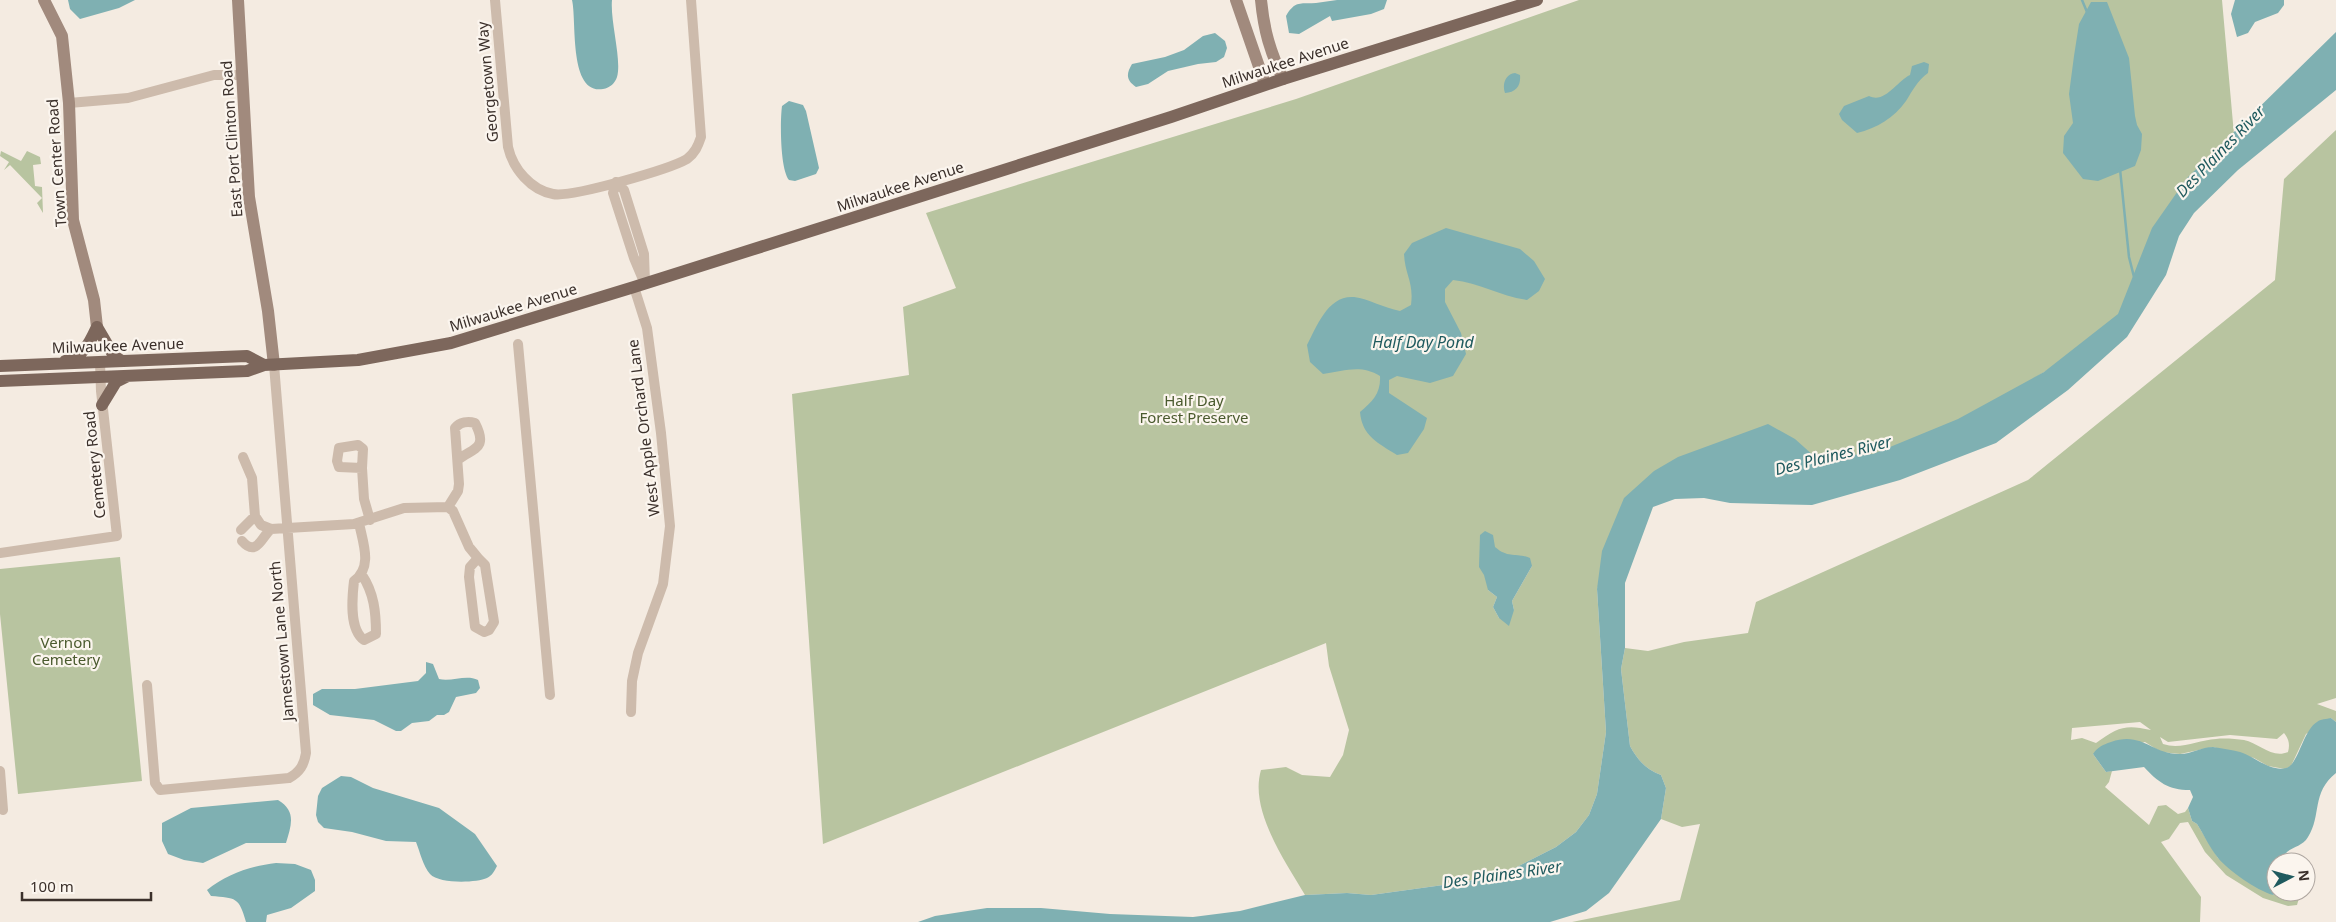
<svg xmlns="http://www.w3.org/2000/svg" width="2336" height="922" viewBox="0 0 2336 922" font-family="'Noto Sans',sans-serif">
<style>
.green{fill:#b8c4a0;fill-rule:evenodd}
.water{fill:#7fb0b2}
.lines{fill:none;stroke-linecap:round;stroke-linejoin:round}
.stream{stroke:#7fb0b2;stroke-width:2.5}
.street{stroke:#cdbbac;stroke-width:10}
.secondary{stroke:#a18a7d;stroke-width:12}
.primary{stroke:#7d675c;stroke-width:12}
.labels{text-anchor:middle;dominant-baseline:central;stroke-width:4.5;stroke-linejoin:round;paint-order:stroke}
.street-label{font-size:15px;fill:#3b302b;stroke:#fbf5ee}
.park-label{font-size:15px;fill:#4a5a2e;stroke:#fbf5ee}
.water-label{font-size:16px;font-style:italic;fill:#1f5a5e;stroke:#fbf5ee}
</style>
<rect width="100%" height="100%" fill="#f4ebe1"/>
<path class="green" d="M1579,0h643l14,157 -38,39 -63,121 -227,138 -236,27 -49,40 -26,67 9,143 -9,62 -8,21 -13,17 -20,15 -47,24 -44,11 -94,13 -24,-2 -42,2c-20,-34 -56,-85 -44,-125l25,-3 16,8 28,2 13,-22 6,-25 -20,-64 -3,-23 -503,201 -31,-450 117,-19 -6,-68 53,-19 -30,-75 370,-114zM1532,566l-20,35 2,9 -15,8 -6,-11 4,-10 -9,-7z
M2336,130v568l-19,6 19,7v11l-5,-4 -25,16 -15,32 -6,3 -17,-3 -14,-8 -41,-11 -33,7 -19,-2 -16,-10 -52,12 13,18 6,-1 -3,11 -4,5 44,38 9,-19 8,-1 12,9 7,-2 3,-4 4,13 5,3 21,34 55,37 5,-3h19l2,6 -2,7 -9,1 -25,-8 -37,-23 -21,-23 -17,-30 -8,1 -11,16 -8,3 40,55 -1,25h-628l108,-22 20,-76 -18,3 -21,-8 5,-31 -5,-13c-15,-5 -24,-16 -31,-29l-9,-77 4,-21 23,3 36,-9 64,-9 8,-31 272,-122 247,-200 9,-101zM2140,722l11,8c-26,-6 -33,-3 -55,13l-14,-5 -11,2 1,-12zM2284,733c5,6 6,12 4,19 -16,7 -29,-9 -44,-12 -8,-1 -20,-2 -28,-1 -18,1 -35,11 -53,5l-3,-7 8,5 62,-7 47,4z
M1,151l20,10 6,-10 13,6 1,7 -8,1 2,21 7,1 1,26 -6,-10 5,-5 -32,-33 -6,5 5,-8 -9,-6z
M120,557l22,224 -124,13 -18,-180v-45z"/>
<path class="water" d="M68,0h67l-16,8 -39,11 -10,-10z
M572,0h40c-2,21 10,60 5,77 -2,6 -7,11 -14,12 -35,6 -26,-69 -31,-89z
M1337,0h50l-3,9 -13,5 -39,7 -2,-5 -31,18 -10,-1 -3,-17c9,-16 15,-12 30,-13 7,-1 14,-2 21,-3z
M2235,0h49v5l-6,8 -23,9 -7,11 -11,4 -6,-23z
M2091,2h16l22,56 6,58 2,9 5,9 -1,16 -6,16 -37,15 -15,-2 -20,-26 1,-17 9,-13 -4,-29 5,-38 5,-32z
M2336,32v58l-98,80 -44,43 -15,23 -13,39 -39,62 -59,53 -72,53 -96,37 -88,25 -82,-2 -26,-5 -29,1 -22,8 -28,76v65l-4,21 9,77c7,13 16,24 31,29l5,13 -5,31 -40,57 -12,17 -23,18 -36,11h-632l17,-6 52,-8h54l69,6 83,3 47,-6 65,-16 42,-2 24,2 94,-13 44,-11 47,-24 20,-15 13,-17 8,-21 9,-62 -9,-143 5,-38 22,-53 30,-27 24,-14 90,-33 27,15 19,17 59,-2 85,-35 86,-47 74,-58 34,-86 35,-50z
M1215,33l10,8 2,7 -3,9 -8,5 -18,2 -30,7 -20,13 -12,3c-10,-7 -10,-13 -4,-23l33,-7 19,-7 19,-14z
M1924,62l5,2 -1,9c-11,8 -15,17 -22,28 -12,17 -29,27 -49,32l-15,-13 -3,-6 5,-8 25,-10c16,8 28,-15 41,-21l2,-9z
M1515,73l5,2c1,11 -4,17 -15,18 -3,-8 0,-19 10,-20z
M789,101l14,4 3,6 13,57 -3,6 -21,7 -6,-1c-9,-11 -9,-59 -7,-74z
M1446,228l74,21 14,12 11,18 -6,12 -12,9c-27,-4 -47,-17 -74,-20l-8,9v13l16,31 5,21 -13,22 -23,7 -33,-7 -8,4v13l38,25 -3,11 -16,24 -11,2c-19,-12 -35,-19 -37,-43 13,-11 21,-19 20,-36 -19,-12 -36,-5 -57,-2l-13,-12 -3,-17c10,-19 21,-50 47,-48 15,2 30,11 46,14l11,-6c3,-23 -6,-30 -7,-51l8,-11z
M1485,531l8,4 2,12c14,12 20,5 35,11l2,8 -20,35 2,9 -5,16 -10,-8 -6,-11 4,-10 -9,-7 -4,-15 -5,-8 1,-32z
M426,662l7,2 6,15c13,3 27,-5 39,1l2,8 -4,5 -20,4 -7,15 -5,3h-7l-8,6 -17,2 -11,8h-5l-22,-11 -44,-5 -17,-10v-11l9,-5h33l63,-8 8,-8z
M2331,718l5,4v51c-25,20 -14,42 -28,64 -5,9 -14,9 -21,15 -3,3 -5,7 -7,10h-4v30h2l-5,3c-17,-5 -44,-24 -55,-37 -8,-10 -14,-23 -21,-34l-5,-3 -4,-13 5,-11 -3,-7c-22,0 -32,-8 -46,-23l-38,5 -13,-18c5,-7 9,-9 18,-12 32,-11 41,13 69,12 11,0 22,-7 33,-7 8,1 19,3 27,5 14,4 30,20 46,16 12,-2 17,-38 31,-46 3,-3 10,-3 14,-4z
M341,776l10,1 22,11 66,20 36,26 22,32c-2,4 -5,10 -10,12 -11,5 -48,6 -57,-4 -7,-8 -10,-22 -14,-32l-30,-1 -34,-9 -28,-4 -6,-6 -2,-7 2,-19 4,-8z
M278,800c19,11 13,26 8,43h-40l-43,20 -19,-3 -16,-6 -6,-13v-18l29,-15z
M276,863l19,1 16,6 4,10v11l-24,17 -24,7 -1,7h-20c-7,-25 -10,-24 -35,-26l-4,-6c20,-16 44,-24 69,-27z"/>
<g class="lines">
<path class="stream" d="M2082,0l5,12
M2120,169l9,88 5,20"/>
<path class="street" d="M495,0l13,147c5,22 23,43 45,47 18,4 117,-25 134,-35 8,-6 11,-13 14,-22l-10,-137
M69,103l59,-5 86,-23h28
M616,182l8,8 20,64 1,29
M616,182l-3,11 21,65 8,19
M518,344l32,351
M362,468l1,-19 -5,-4 -19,3 -2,13 2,6 23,1 2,31 6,21
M448,507l5,4 16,36 9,11 -8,9 -1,10 6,50 9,5 5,-2 5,-8 -8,-50 -1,-7 -7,-7
M448,507l10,-16 1,-7 -4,-56c5,-6 13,-7 20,-5 14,27 -3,25 -17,37
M255,516l6,9 10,4
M359,523c4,20 14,44 -5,58 -2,17 -5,48 10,59l12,-6c0,-22 -2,-41 -14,-59
M241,530l14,-14 -3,-38 -9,-21
M242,541c15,17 20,-5 29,-12l83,-5 50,-16 44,-1
M0,553l117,-17 -16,-145 -1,-29
M147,685l8,98 5,7 129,-12c11,-6 15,-13 17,-25l-32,-388
M631,712l1,-31 6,-28 25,-69 7,-58 -9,-93 -14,-105 -13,-41
M0,771l3,39"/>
<path class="secondary" d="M44,0l18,36 7,67 4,117 21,80 3,27
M238,0l11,197 19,114 6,54
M1236,0l29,84
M1261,0c3,31 9,51 22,79"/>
<path class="primary" d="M97,327l17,29 8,5
M65,361c19,-5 24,-17 32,-34
M0,366l247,-10 17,9
M0,381l247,-10 17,-6 94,-5 93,-17 183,-56 537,-170 112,-38 254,-79
M102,405l14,-23 12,-6"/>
</g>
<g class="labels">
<g class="street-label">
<text transform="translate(1285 62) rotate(-18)">Milwaukee Avenue</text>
<text transform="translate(487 82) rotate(-95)">Georgetown Way</text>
<text transform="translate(231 139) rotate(-94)">East Port Clinton Road</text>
<text transform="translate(56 163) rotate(-94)">Town Center Road</text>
<text transform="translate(900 186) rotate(-18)">Milwaukee Avenue</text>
<text transform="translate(513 307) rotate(-17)">Milwaukee Avenue</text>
<text transform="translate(118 345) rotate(-2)">Milwaukee Avenue</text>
<text transform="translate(643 428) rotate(-97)">West Apple Orchard Lane</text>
<text transform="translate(94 465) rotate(-96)">Cemetery Road</text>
<text transform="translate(281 641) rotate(-95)">Jamestown Lane North</text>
</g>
<g class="park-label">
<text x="1194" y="400">Half Day<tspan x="1194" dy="17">Forest Preserve</tspan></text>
<text x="66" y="642">Vernon<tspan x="66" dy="17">Cemetery</tspan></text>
</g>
<g class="water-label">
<text transform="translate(2220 151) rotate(-46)">Des Plaines River</text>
<text x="1423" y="342">Half Day Pond</text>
<text transform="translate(1833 455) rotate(-14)">Des Plaines River</text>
<text transform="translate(1502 874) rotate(-8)">Des Plaines River</text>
</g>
</g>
<g transform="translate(2291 877) rotate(84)"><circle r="24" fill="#fbf5ee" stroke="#aea6a0"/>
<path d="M0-4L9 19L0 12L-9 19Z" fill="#1f5a5e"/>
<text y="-8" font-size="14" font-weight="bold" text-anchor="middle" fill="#3b302b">N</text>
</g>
<path d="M22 892v8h129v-8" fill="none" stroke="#3b302b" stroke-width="2.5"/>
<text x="30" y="892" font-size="15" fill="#3b302b" stroke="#fbf5ee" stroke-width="4" paint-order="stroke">100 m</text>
</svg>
